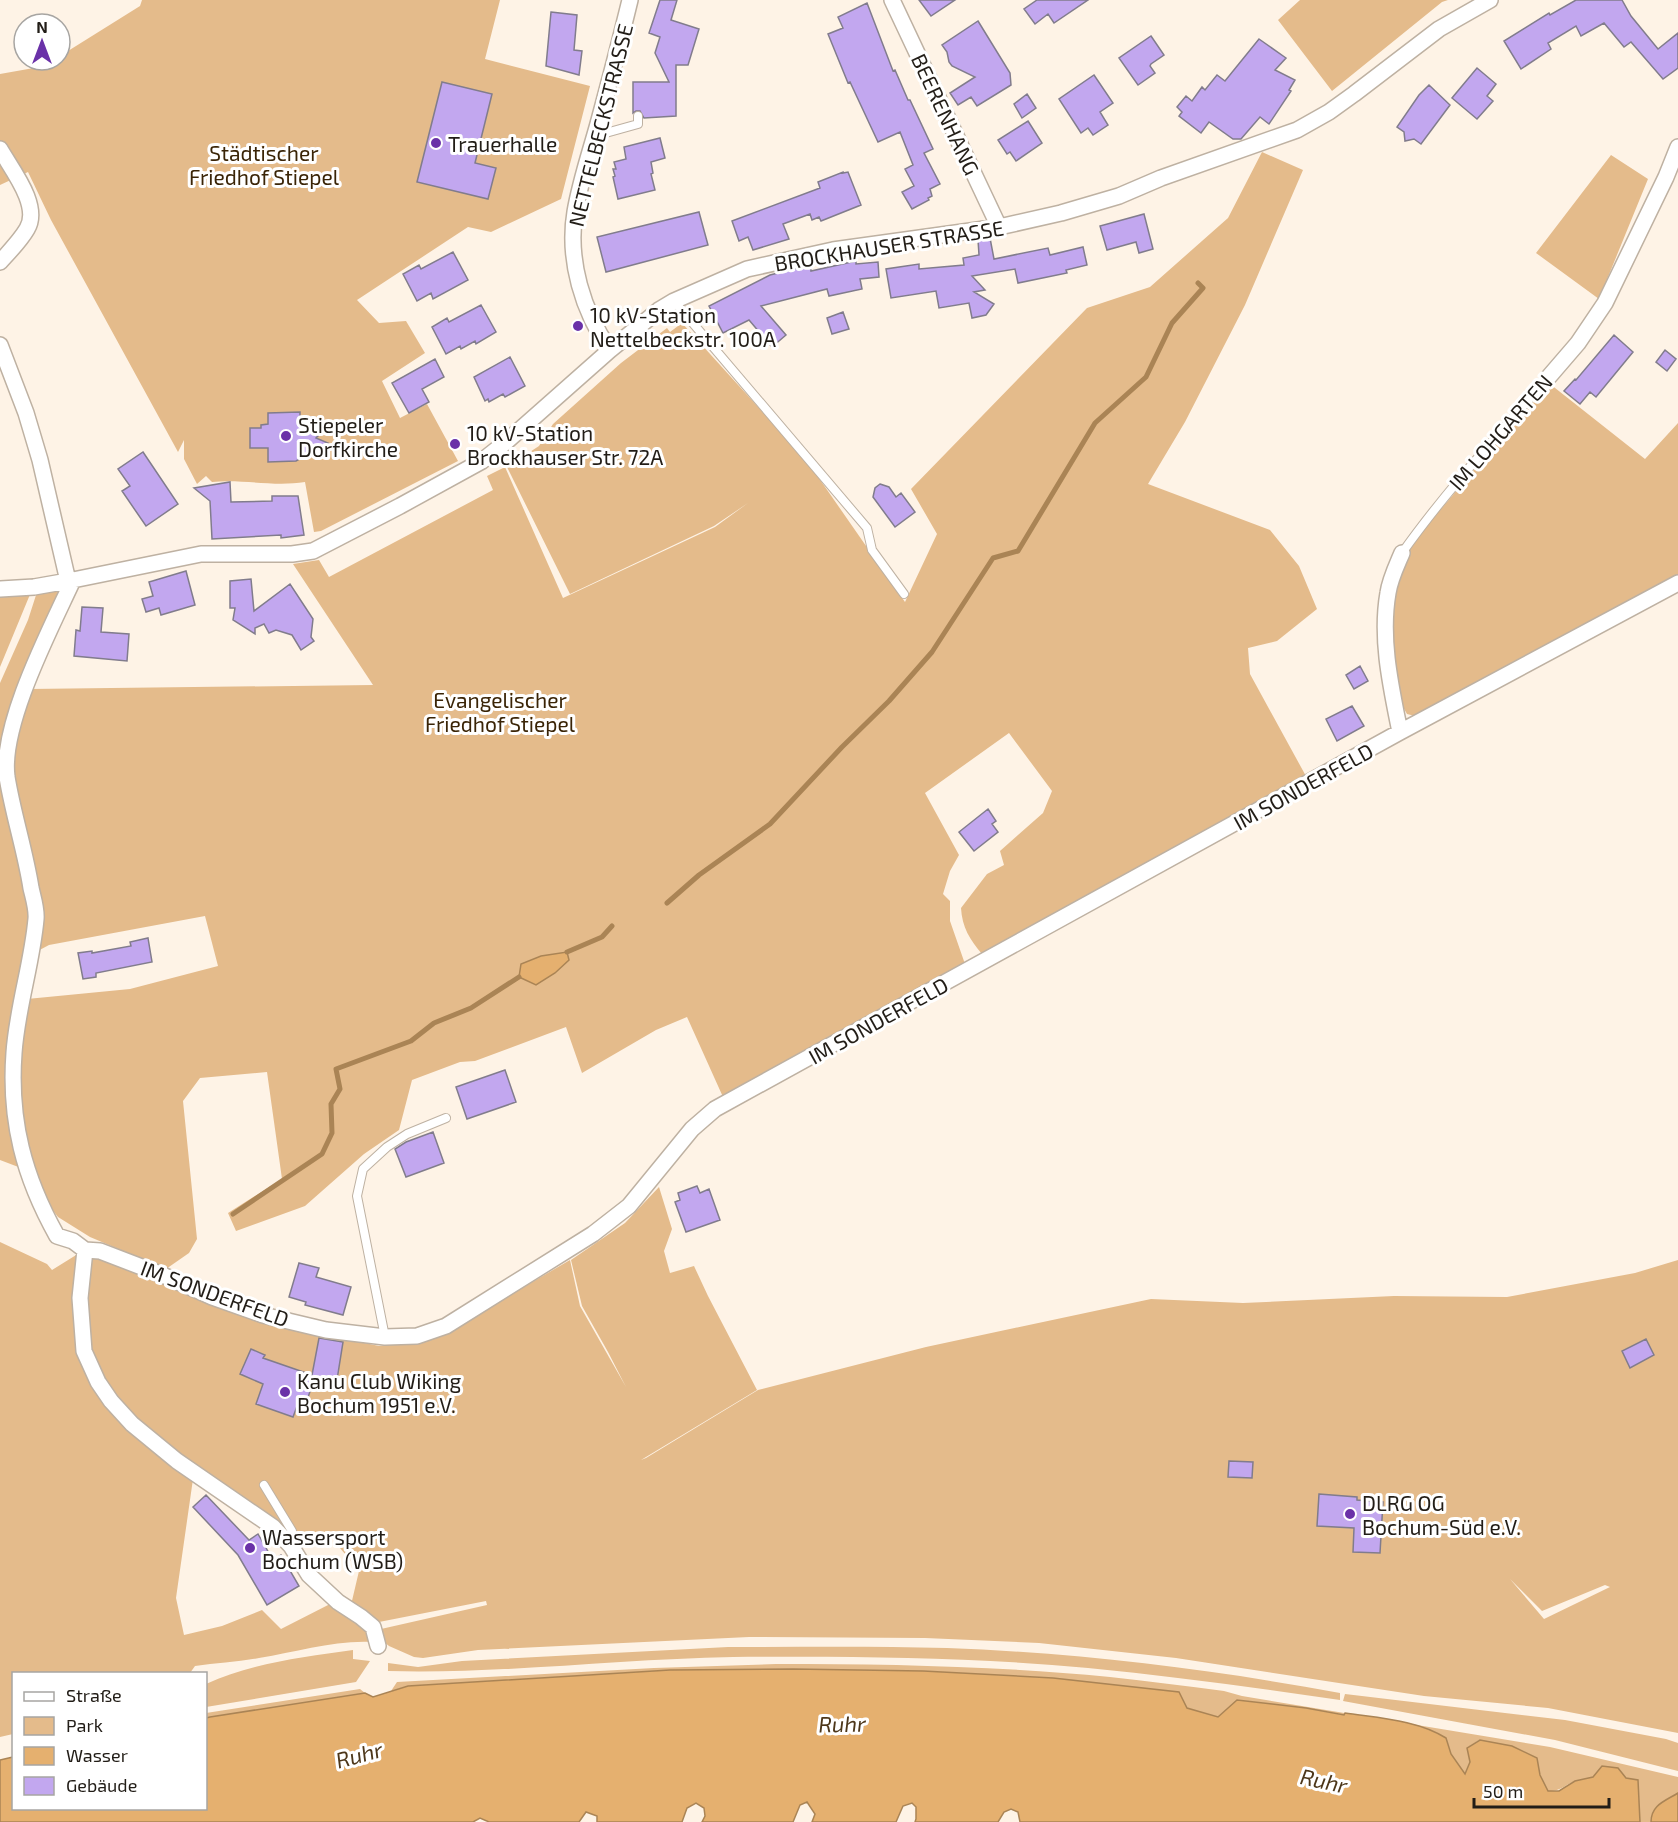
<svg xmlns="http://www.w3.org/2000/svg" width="1678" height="1822" viewBox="0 0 1678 1822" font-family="'Exo 2',sans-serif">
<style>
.green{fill:#e4bb8b;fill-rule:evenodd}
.water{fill:#e5b06f;stroke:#aa8455;stroke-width:1.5}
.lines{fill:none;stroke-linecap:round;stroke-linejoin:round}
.stream{stroke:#aa8455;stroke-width:5}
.building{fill:#c2a7ef;stroke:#817c8c;stroke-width:1.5}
.lane-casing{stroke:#beb1a2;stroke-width:10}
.street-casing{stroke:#beb1a2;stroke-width:18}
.lane{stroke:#fff;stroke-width:8}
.street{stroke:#fff;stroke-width:15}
.poi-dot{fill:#6a31a8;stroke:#fff;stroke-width:2}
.labels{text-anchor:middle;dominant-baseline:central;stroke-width:6;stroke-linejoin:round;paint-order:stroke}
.street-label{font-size:21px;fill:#221d17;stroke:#fff}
.poi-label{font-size:21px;fill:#221d17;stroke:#fff;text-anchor:start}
.park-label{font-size:21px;fill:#3a2406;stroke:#fff}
.water-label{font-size:22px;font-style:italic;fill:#4d371a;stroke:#fff}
</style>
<rect width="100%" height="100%" fill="#fef3e6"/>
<path class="green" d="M142,0h358l-15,59 105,27 -29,113 -70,33 -23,-5 -111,73 22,23 27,-2 19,32 -43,28 18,37 27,-14 31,57 -137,70 -7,1 -9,-50c-31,5 -62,-3 -93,0l-6,-6 -9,8 -13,-25v-19l-6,12 -127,-232 -23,-48 -28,13v-111l45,-8 9,-6h6v-4l80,-50z
M1300,0h148l-6,2 -110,89 -54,-71z
M1262,152l41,18 -58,135 -60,117 -37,62 122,46 29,36 18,43 -40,32 -29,7 2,26 57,104 -325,176c-12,-14 -20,-27 -21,-46l26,-34 17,-9 -4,-14 43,-38 9,-22 -43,-58 -84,60 34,62 -9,16 -7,23 7,7v20l15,43 -242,133 -36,-80 -31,13 -74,43 -16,-46 -91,34 -15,1 -48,18 -13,50 -35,24 -59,52 -69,25 -8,-18 54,-34 -15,-107 -67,6 -17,23 14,138 -8,14 -23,16 -76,-32 -32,-20 -17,-22 -15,-39 -9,-101 10,-56 103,-10 88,-23 -13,-50 -156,29 -15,8 -24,-180 5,-42 14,-42 344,-4 -80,-121 26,-4 10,17 164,-87 -6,-14 18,-9 58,131 152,-71 33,-24 -34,23 -144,68 -63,-127 32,-21 14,-22 68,-61 46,-35 3,4 12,-9 125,138 98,141 32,-68 -26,-45 176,-181 63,-21 78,-69z
M1611,155l37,24 -49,120 -63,-46z
M1550,384l95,75 33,-36v152l-254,139 -9,2 -8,-2c-11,-17 -12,-38 -14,-58 -3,-34 -1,-67 13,-99 8,-20 27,-39 41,-55 33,-41 68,-79 103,-118z
M31,592l-31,75v-74z
M37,592h26l-57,154 29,172 -20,79 6,171 -21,-8v-477l28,-63z
M659,1187l13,42 -8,22 6,22 24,-7 14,30 49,94 -116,70 5,-2 112,-68 168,-43 225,-48 92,4 151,-7 113,1 128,-24 43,-13v473l-130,-25 -124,-12 -248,-38 -137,-15 -114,-5 -176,-1 -271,13 -55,8 -9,-1 -25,-11 -5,-4 -3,-13 106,-24 -1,-4 -107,21 -28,-17 8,-34 -33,-40 -10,6h-16l-31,-49 22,43h-3l-110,-74 -45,-38 -28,-33 -17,-37 -1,-96 236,81 56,12 40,-5 28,-9 123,-72 10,46 46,81 -18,-35 -26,-46 -11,-46 54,-37zM1510,1579l32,32 63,-26 5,2 -66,32z
M0,1242l47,22 5,6 29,-18 14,132 98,95 -17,119 8,37 38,-9 40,-16 19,19 51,-26 38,27 3,12c-39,-2 -76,10 -114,16 -21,4 -43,5 -64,8l-5,7 -176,1 -1,60 -13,3z
M728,1647c73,0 146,-1 219,1 132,5 263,21 393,45v7c-84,-12 -168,-24 -252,-32 -118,-11 -237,-12 -355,-11 -115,2 -230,17 -345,14v-8l30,4 44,-6z
M353,1650v9l17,2 -14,21 -150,25v-23c46,-21 97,-27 147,-34z
M776,1664c111,0 223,2 334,13 38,4 76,9 114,14l18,5 308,51 128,30v16c-13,8 -26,12 -27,29h-11l-2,-42c-20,-1 -40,-4 -59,0 -14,3 -15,11 -31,11l-8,-16 -3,-17 -25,-12 -33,-6 -12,8 3,14 -5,12 -14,-20 -5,-16c-28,-18 -68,-19 -101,-25v2l-39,-7 -69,-8 -19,17 -31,-9 -134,-30 -130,-7 -130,-2 -123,1 -262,16 -17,5 6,-9 257,-14z
M360,1689l5,4 -159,25v-5z
M1345,1694l220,26 101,19 12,4v28l-123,-31 -212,-39z"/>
<path class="water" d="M567,952l2,8 -14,13 -19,12 -17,-8 2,-13 20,-8z
M793,1669l130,2 130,7 126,14 8,16 31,9 19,-17 69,8 38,7 1,-2c33,5 73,7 101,25l5,16 14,20 5,-12 -3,-14 13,-8 32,6 25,12 3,17 8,16h11l16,-10 18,-4 9,-11 16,2 8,10 12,2 2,42h-620l-2,-10 -7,-3 -7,3 -6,10h-83l1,-3v-12l-4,-4 -9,3 -7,16h-84l3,-8 -8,-12 -7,3 -7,17h-91l3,-6 -1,-8 -8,-5 -9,5 -5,14h-85v-6l-11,-4 -7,10h-90l-9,-4 -7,4h-473v-62l13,-3 1,51h192v-90l4,-1 155,-24 8,4 35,-11 262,-16z
M1678,1793v29h-27c0,-17 14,-21 27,-29z"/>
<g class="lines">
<path class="stream" d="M667,903l32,-28 71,-51 72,-77 47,-46 43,-49 61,-94 25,-7 77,-128 51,-46 26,-54 31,-35 -5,-5
M567,952l35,-15 10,-11
M233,1214l89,-60 10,-21 -1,-29 9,-15 -4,-20 75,-28 23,-18 37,-15 48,-31"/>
</g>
<path class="building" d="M660,0h17l-6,20 28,9 -11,36h-12v51l-32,2 -4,-7h-4l-3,2v-31h36l-14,-29 5,-16 -11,-4z
M919,0h36l-24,16z
M1037,0h51l-34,23 -6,-9 -13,10 -11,-15z
M1576,0h46l9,16 27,33 20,-16v35l-15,11 -32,-37 -7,5 -20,-24 -23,13 -5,-10 -28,17 3,6 -30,20 -17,-28 45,-28 1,2z
M867,3l26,68 2,-1 13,30h2l23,49 -9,4 16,31 -10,5 2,7 -4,2 1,2 -17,9 -10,-17 12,-6 -9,-17 8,-4 -13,-33 -22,10 -28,-60 -2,1 -20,-49 15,-6 -5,-11z
M551,12l26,3 -3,35 8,1 -3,24 -33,-9z
M978,21l32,52 1,12 -34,21 -6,-9 -13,8 -8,-12 25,-16 -23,-11 -3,-4 -2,-10 -5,-7z
M1151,36l13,19 -13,9 -1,2 5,7 -17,12 -19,-27z
M1259,39l27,19 -11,12 20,10 -6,10 2,1 -22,33 -9,-7 -19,22h-8l-24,-17 -8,11 -22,-17 3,-4 -5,-5 9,-11 6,5 10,-14 3,3 12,-15 8,6z
M1477,68l19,16 -9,12 6,5 -16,18 -25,-21z
M1094,75l19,28 -13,9 8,13 -15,10 -5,-7 -7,5 -22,-34z
M442,82l50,12 -17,69 21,5 -8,31 -71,-17z
M1429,85l21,20 -29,39 -7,-5 -9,2 -1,-9 -7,-5 22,-32z
M1027,94l9,14 -14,10 -8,-14z
M1028,121l14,22 -26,18 -6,-9 -3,2 -9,-14z
M660,138l5,20 -14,4 2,11 -2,1 4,16 -37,9 -5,-22 2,-1 -2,-7h3l-2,-7 12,-3 -2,-12z
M843,172v1l5,-1 13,33 -40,16 -2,-4 -7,3 -2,-6 -27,10 6,15 -36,11 -5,-13 -9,4 -7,-20 88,-33 -2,-6z
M699,212l9,33 -102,27 -9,-35z
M1144,214l9,35 -14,4 -3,-11 -29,8 -7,-24z
M990,238l4,21 54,-11 2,7 33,-8 4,18 -21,5 1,3 -49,10 -3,-14 -43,7 13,14 -11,2 20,12 -8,11 -14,3 -3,-15 -30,5 -3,-17 -45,7 -5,-29 33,-5v5l45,-4 -1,-7 16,-3 -1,-15z
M453,252l15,28 -35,19 -2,-6 -14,8 -14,-27 16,-9 2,4z
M856,261v3l22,-2 1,15 -19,2 2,10 -33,7 -2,-7 -66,17 25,29 -14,12 -23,-27 -26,13 -14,-27 61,-31 40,-10 1,6z
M481,305l15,27 -20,12 -1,-3 -14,8 -1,-3 -14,8 -14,-27 15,-9 2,4z
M843,312l6,17 -17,5 -5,-16z
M1614,335l19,17 -37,45 -6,-5 -10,12 -16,-13 11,-12 1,1z
M1665,350l11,9 -9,12 -11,-9z
M510,357l15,29 -20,11 -2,-3 -14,8 -1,-3 -3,2 -11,-24z
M435,359l9,18 -22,12 7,13 -20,11 -17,-30z
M300,412v5h14v5l9,9 -7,7 12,5 -32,18 -28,1v-14h-18v-20h11v-3l7,-1v-11z
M143,452l35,52 -32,22 -24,-35 8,-5 -12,-17z
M230,482l1,20 41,-1v-5h26l6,39 -23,3v-3l-69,4 -2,-38 -16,-13z
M880,484l9,3 7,10 5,-4 14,19 -20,15 -22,-30 2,-9z
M186,571l9,34 -34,10 -2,-7 -13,4 -4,-13 11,-3 -4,-14z
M251,579l3,32 36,-27 23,35 -2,18 3,4 -13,9 -9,-15 -16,-5 -7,3 -5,-9 -9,4v6l-22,-14 2,-12h-5v-27z
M82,607l21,1 -2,24 28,2 -2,27 -53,-5 2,-26 4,1z
M1360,666l8,15 -14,8 -8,-14z
M1352,706l12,20 -27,15 -11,-22z
M988,809l8,12 -4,3 6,8 -24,19 -15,-19z
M148,938l4,24 -56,11v4l-13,2 -5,-26 14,-2v2l39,-7 -1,-4z
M505,1070l11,32 -49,17 -11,-32z
M433,1132l11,31 -38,14 -11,-28 11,-7z
M697,1186l3,7 9,-4 11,31 -34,12 -11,-30 5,-2 -2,-7z
M299,1263l20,5 -3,9 35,10 -8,28 -38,-10 1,-3 -17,-5z
M319,1338l24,4 -7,44 -23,-3 -7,20 -7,-2 -6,16 -37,-13 7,-20 -23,-10 11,-25 14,6 -2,3 49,17z
M1646,1339l8,16 -24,13 -8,-17z
M1229,1461l24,1 -1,16 -24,-1z
M1319,1494l38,3v3l26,2 -3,51 -27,-1 1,-24 -37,-2z
M206,1495l43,45 9,-6 15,26 8,-5 18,31 -32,19 -29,-50 -45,-48z"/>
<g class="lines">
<defs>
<path id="lane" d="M595,136l43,-12v-8
M674,301l193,227 5,22 32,44
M1402,553c44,-62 95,-117 145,-174
M385,1337l-28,-141 6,-27 24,-22 20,-13 39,-16
M264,1485l28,46 -1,14"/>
<path id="street" d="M892,0l107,227
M0,149c12,21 41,57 27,80 -7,12 -18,23 -27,33
M0,345l26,68 14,47 28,121
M610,350c-27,-38 -43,-90 -35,-138 5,-30 15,-59 23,-88 11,-41 22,-83 32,-124
M1547,379l31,-36 27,-40 61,-126 12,-30
M73,580c-22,48 -73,145 -66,197 6,37 18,73 24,111 2,9 6,21 5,31 -4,45 -19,89 -22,134 -5,68 10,124 43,183l16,5 12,9
M0,589l34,-2 34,-6 133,-27h91l21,-3 87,-45 82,-45 24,-19 104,-92 49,-40 15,-9 73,-32 86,-19 166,-23 62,-14 58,-17 42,-18 136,-48 32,-18 25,-18 85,-65 51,-29
M1400,732c-9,-45 -20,-93 -12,-139 2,-14 9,-28 14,-40
M85,1250l15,1 65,25 47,21 51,18 63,15 59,7 32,-1 29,-10 147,-92 36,-28 63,-77 23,-20 685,-377 278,-149
M85,1250l-5,48 4,53 14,31 13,19 21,23 45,37 96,66 18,19 18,29 29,27 23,15 12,10 5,19"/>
</defs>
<use href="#lane" class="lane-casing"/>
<use href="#street" class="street-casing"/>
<use href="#lane" class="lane"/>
<use href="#street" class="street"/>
</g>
<g class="poi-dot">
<circle cx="436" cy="143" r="6"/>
<circle cx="578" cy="326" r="6"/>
<circle cx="286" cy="436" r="6"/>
<circle cx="455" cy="444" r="6"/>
<circle cx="285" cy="1392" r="6"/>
<circle cx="1350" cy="1514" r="6"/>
<circle cx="250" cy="1548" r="6"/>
</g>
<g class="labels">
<g class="street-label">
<text transform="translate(946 114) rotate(65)">BEERENHANG</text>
<text transform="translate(600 125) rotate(-76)">NETTELBECKSTRASSE</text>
<text transform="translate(889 245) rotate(-9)">BROCKHAUSER STRASSE</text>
<text transform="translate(1500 432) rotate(-49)">IM LOHGARTEN</text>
<text transform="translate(1303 786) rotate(-29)">IM SONDERFELD</text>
<text transform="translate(878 1020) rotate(-29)">IM SONDERFELD</text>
<text transform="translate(215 1293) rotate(20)">IM SONDERFELD</text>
</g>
<g class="poi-label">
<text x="448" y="143">Trauerhalle</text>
<text x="590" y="314">10 kV-Station<tspan x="590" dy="24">Nettelbeckstr. 100A</tspan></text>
<text x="298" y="424">Stiepeler<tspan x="298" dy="24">Dorfkirche</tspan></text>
<text x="467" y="432">10 kV-Station<tspan x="467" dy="24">Brockhauser Str. 72A</tspan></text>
<text x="297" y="1380">Kanu Club Wiking<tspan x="297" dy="24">Bochum 1951 e.V.</tspan></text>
<text x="1362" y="1502">DLRG OG<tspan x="1362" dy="24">Bochum-Süd e.V.</tspan></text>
<text x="262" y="1536">Wassersport<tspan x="262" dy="24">Bochum (WSB)</tspan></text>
</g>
<g class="park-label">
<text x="264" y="152">Städtischer<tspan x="264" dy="24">Friedhof Stiepel</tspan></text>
<text x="500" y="699">Evangelischer<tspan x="500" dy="24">Friedhof Stiepel</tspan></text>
</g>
<g class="water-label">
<text transform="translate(842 1723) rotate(-1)">Ruhr</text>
<text transform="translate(359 1754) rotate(-15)">Ruhr</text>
<text transform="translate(1324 1780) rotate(12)">Ruhr</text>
</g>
</g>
<rect x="12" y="1672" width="195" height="138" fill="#ffffff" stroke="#a7a5a2" stroke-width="1.5"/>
<rect x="24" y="1692" width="30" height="9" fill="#ffffff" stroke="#a7a5a2" stroke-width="1.5"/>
<text x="66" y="1702" font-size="18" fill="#221d17">Straße</text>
<rect x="24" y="1717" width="30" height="18" fill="#e4bb8b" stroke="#a7a5a2" stroke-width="1.5"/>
<text x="66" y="1732" font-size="18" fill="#221d17">Park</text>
<rect x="24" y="1747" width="30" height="18" fill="#e5b06f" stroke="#a7a5a2" stroke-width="1.5"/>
<text x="66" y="1762" font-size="18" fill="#221d17">Wasser</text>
<rect x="24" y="1777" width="30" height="18" fill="#c2a7ef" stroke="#a7a5a2" stroke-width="1.5"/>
<text x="66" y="1792" font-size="18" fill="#221d17">Gebäude</text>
<g transform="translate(42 42)"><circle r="28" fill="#ffffff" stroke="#a7a5a2" stroke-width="1.5"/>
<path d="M0-4.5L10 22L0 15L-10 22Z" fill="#6a31a8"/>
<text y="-9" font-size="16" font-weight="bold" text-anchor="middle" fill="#221d17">N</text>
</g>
<path d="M1474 1798v9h135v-9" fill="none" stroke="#221d17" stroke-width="3"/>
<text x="1483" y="1798" font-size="18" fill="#221d17" stroke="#ffffff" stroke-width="4.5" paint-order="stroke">50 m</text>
</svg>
